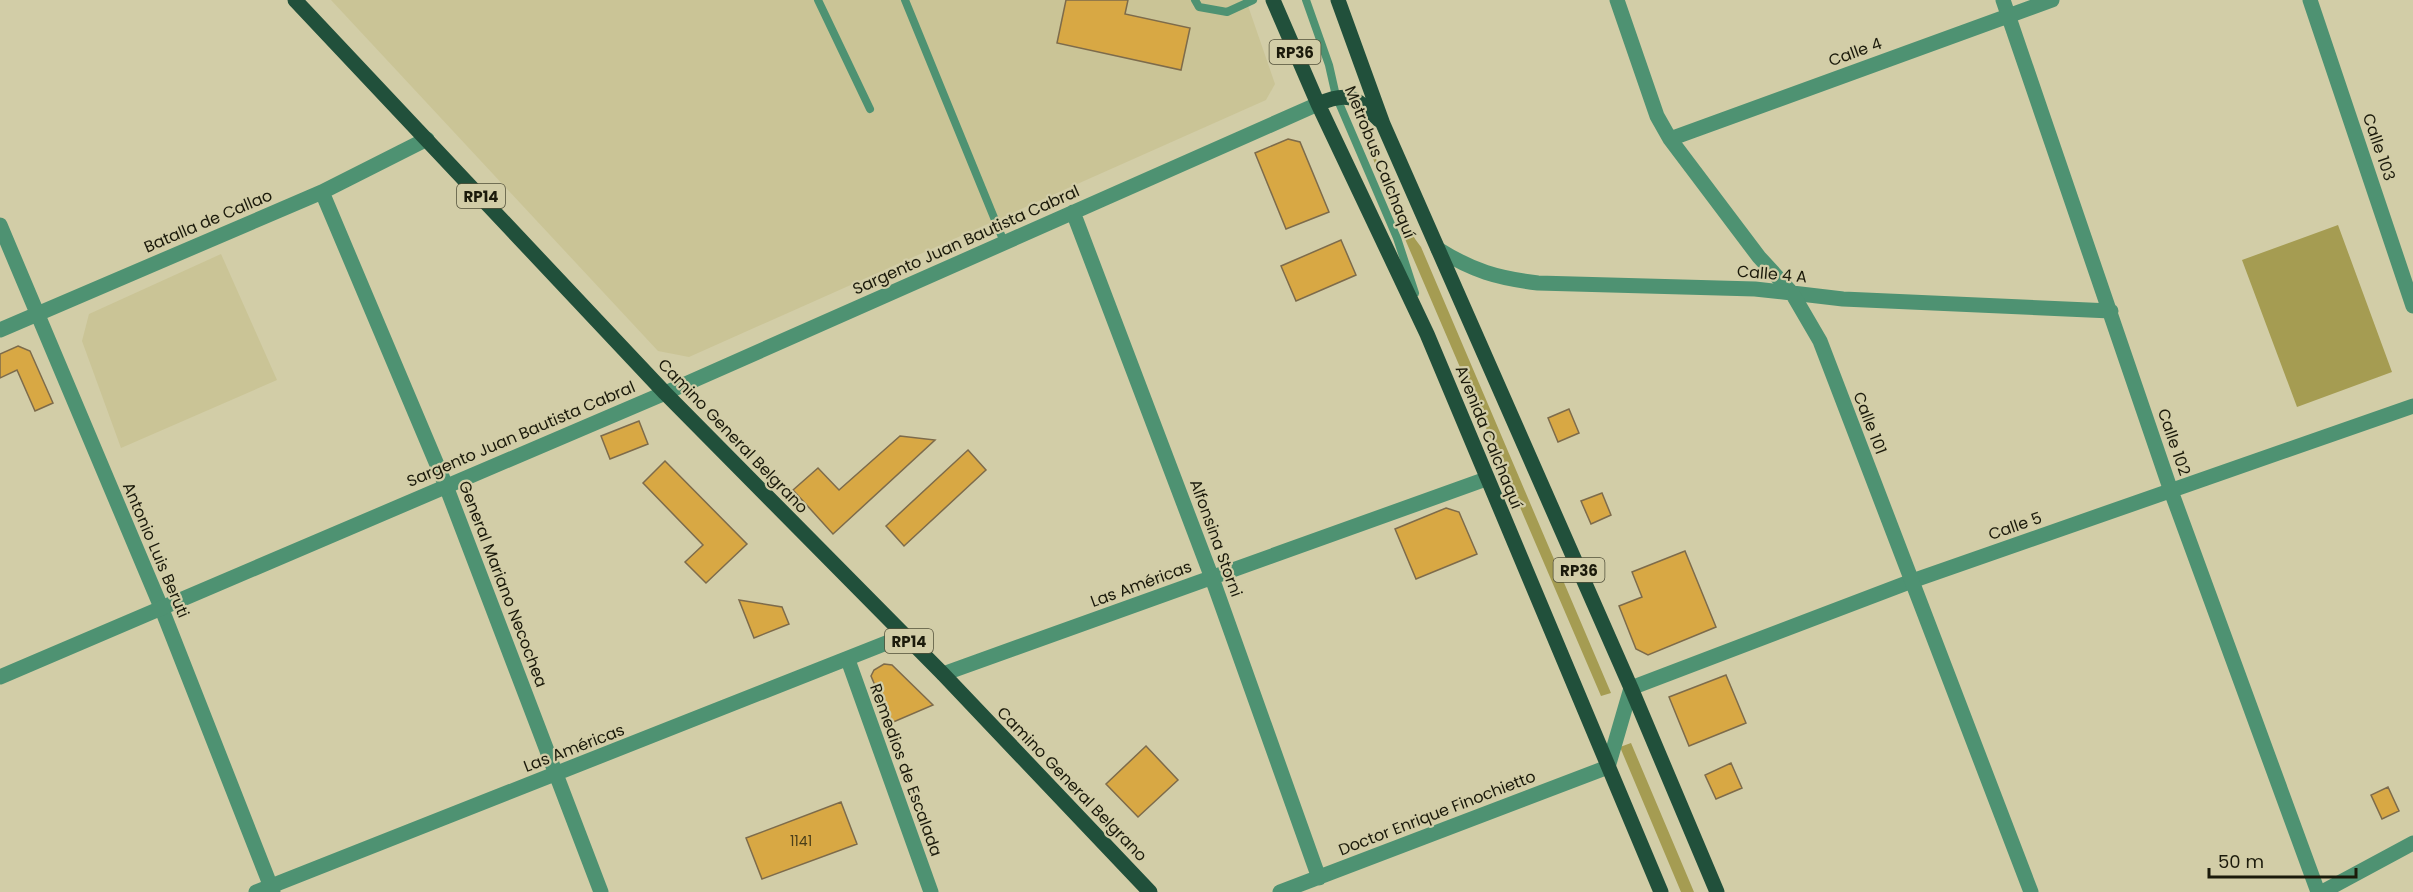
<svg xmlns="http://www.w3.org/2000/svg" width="2413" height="892" viewBox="0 0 2413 892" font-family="Poppins,sans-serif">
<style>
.built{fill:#cac496}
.green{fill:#a59c52}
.building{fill:#d8a844;stroke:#7d6b4b;stroke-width:1.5}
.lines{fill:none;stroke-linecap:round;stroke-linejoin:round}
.service{stroke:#4e9272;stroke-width:8}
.minor{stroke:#4e9272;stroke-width:15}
.tertiary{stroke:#4e9272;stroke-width:15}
.primary{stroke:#21503b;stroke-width:15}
.labels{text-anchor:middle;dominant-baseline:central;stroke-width:4.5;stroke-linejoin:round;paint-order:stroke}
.number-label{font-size:14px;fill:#4a3e19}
.shield{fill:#d2cda7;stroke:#52503a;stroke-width:1.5}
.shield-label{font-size:15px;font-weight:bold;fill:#1b1a0b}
.street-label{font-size:16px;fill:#1b1a0b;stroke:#d2cda7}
</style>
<rect width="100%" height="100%" fill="#d2cda7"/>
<path class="built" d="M331,0h915l29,84 -9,16 -577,257 -31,-6z
M221,254l56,126 -156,68 -39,-107 7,-27z"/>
<path class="green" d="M1357,118c23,42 35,91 64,129l190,446 -10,3 -199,-464z
M2338,225l54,147 -95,35 -55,-147z
M1631,743l63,149h-13l-61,-145z"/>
<path class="building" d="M1066,0h62l-3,14 65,14 -9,42 -124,-27z
M1288,139l12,3 29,70 -43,17 -31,-76z
M1341,240l15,35 -60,26 -15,-35z
M18,346l12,5 23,52 -18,8 -18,-41 -17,8v-24z
M1569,409l10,24 -21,9 -10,-24z
M639,421l9,23 -38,15 -9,-23z
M900,436l35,4 -102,94 -40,-44 25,-22 21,22z
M968,450l18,20 -82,76 -18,-20z
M665,461l82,83 -41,39 -21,-21 18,-17 -60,-62z
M1602,493l9,22 -20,9 -10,-23z
M1446,508l13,4 18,42 -61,25 -21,-50z
M1685,551l31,76 -68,28 -12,-6 -17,-43 23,-9 -10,-25z
M739,600l43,7 7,17 -35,14z
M884,664l8,1 41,40 -42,18 -20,-47 3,-6z
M1726,675l20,48 -57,23 -20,-49z
M1146,746l32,34 -40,37 -32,-33z
M1731,763l11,25 -26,11 -11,-24z
M2388,787l11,24 -17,8 -11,-24z
M841,802l16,42 -95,35 -16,-41z"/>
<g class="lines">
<path class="service" d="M818,0l52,109
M905,0l99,242
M1195,0l4,7 28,5 26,-12
M1306,0l23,65 7,31 61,142 18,55"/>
<path class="minor" d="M1617,0l40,116 13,23 89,118 33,36 51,6 268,12
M2003,0l168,491 147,401
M2310,0l103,306
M1670,139l382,-139
M322,192l124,294 155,406
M1073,212l139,366 107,300
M0,225l161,382 112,285
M0,330l322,-138 105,-53
M665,393l653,-289
M848,660l83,232
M943,674l543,-195
M256,892l648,-256
M1280,892l328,-125 23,-79 281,-107 501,-175
M2322,892l91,-49"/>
<path class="tertiary" d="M1438,249c35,22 59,29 100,34l217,6 37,4 28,48 211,551
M0,677l665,-284"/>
<path class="primary" d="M295,0l370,393 278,281 207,218
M1273,0l45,104 109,230 234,558
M1338,0l45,124 248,564 86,204
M1318,104c32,-14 38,-6 61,16"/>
</g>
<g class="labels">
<g class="number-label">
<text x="801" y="841">1141</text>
</g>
<g class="shield">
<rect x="1269.5" y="40" width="51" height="24" rx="4.5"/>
<rect x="457" y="184" width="48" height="24" rx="4.5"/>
<rect x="1553.5" y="558" width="51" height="24" rx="4.5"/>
<rect x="885" y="629" width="48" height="24" rx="4.5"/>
</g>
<g class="shield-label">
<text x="1295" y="52">RP36</text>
<text x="481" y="196">RP14</text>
<text x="1579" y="570">RP36</text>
<text x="909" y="641">RP14</text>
</g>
<g class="street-label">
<text transform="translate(1855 52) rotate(-20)">Calle 4</text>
<text transform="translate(2379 147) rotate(71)">Calle 103</text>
<text transform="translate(1380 162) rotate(68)">Metrobus Calchaquí</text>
<text transform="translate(208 221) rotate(-23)">Batalla de Callao</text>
<text transform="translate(966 240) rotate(-24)">Sargento Juan Bautista Cabral</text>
<text transform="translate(1772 274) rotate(5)">Calle 4 A</text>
<text transform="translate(1870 423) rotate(69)">Calle 101</text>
<text transform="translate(521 434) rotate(-23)">Sargento Juan Bautista Cabral</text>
<text transform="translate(733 436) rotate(46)">Camino General Belgrano</text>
<text transform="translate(1489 437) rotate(68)">Avenida Calchaquí</text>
<text transform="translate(2174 442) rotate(71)">Calle 102</text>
<text transform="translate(2015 526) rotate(-19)">Calle 5</text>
<text transform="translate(1216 538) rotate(70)">Alfonsina Storni</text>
<text transform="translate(156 550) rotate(67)">Antonio Luis Beruti</text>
<text transform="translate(503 584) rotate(69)">General Mariano Necochea</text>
<text transform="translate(1141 584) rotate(-20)">Las Américas</text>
<text transform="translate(574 748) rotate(-21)">Las Américas</text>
<text transform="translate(906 770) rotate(70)">Remedios de Escalada</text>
<text transform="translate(1072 784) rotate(46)">Camino General Belgrano</text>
<text transform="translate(1437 813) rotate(-21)">Doctor Enrique Finochietto</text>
</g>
</g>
<path d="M2209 868v9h147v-9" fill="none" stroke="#1b1a0b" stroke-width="3"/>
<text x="2218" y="868" font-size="18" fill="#1b1a0b" stroke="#d2cda7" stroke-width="4.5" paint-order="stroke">50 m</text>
</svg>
